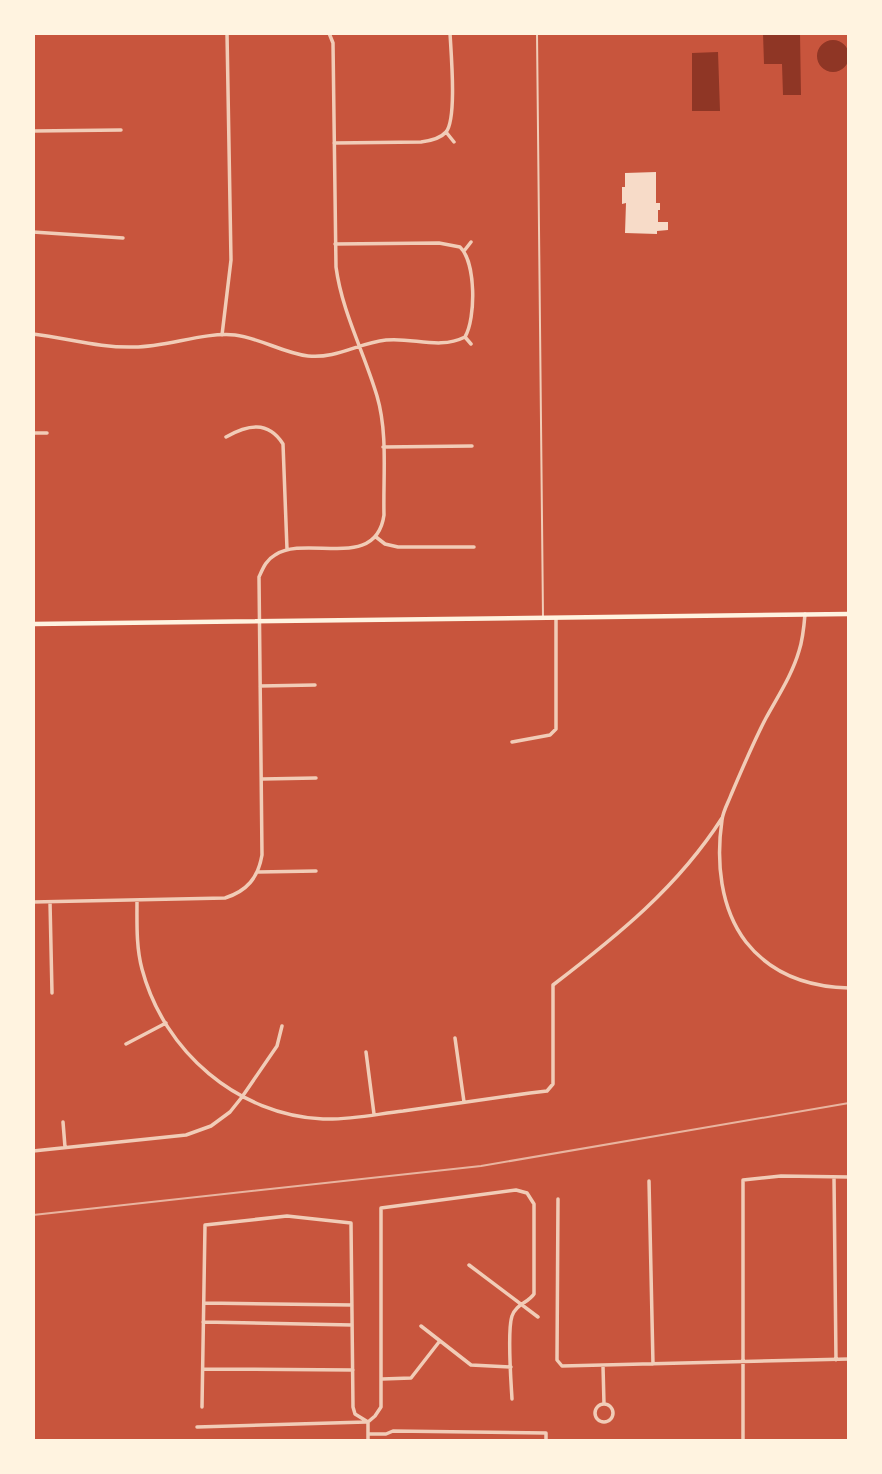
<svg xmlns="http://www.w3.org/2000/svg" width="882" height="1474" viewBox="0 0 882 1474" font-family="'Titillium Web',sans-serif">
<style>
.water{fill:#8f3625}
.building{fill:#f7dbc8}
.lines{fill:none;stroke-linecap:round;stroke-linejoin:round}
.service{stroke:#f1ccb7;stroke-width:2}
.minor{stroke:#f1ccb7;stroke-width:3.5}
.secondary{stroke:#fff3e0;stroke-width:4.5}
.rail{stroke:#e9b49f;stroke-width:2}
</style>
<rect width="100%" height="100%" fill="#c8553d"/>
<path class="water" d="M763,33h37l1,62h-18l-1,-31h-18z
M817 56a16 16 0 1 1 32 0a16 16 0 1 1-32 0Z
M718,52l2,59h-28v-58z"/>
<path class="building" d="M656,172v31h4v7h-2v12h10v8l-11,1v3l-32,-1 1,-30 -4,1v-17h3v-14z"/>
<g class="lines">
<path class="service" d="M537,33l6,584"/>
<path class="minor" d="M33,131l88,-1
M446,132l8,10
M334,143l87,-1c8,-1 19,-3 25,-10 11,-13 5,-79 4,-99
M33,232l90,6
M464,251l7,-9
M33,334c35,4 66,14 101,13 34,0 68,-15 101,-12 25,3 48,18 73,21 29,3 50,-13 78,-16 27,-3 53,10 79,-3 11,-19 11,-75 -5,-90l-21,-4 -104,1
M222,335l9,-75 -4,-227
M465,337l6,7
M33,433h14
M226,437c21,-12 42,-17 57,7l4,105
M383,447l89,-1
M376,537l9,7 13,3h76
M805,614c-1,13 -2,25 -6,37 -7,24 -21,45 -33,67 -13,25 -24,51 -35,77 -3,8 -8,16 -9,25 -6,41 -2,88 24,122 26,33 62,45 103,46
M260,686l55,-1
M512,742l38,-7 6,-6v-111
M262,779l54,-1
M258,872l58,-1
M137,900c0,23 -1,47 5,69 22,83 96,146 181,150 27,1 54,-5 80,-8 42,-6 85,-12 127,-18l17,-2 6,-7v-99c64,-49 125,-98 169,-167
M33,902l192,-4c22,-7 33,-20 37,-43l-3,-278c4,-9 7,-17 16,-22 32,-21 101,17 109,-40 -1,-38 4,-82 -7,-119 -13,-44 -35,-84 -41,-129l-3,-224 -4,-10
M50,902l2,91
M455,1038l9,64
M126,1044l40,-21
M366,1052l8,62
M63,1122l2,25
M33,1151l153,-16 25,-9 19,-14 12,-15 35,-51 5,-20
M834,1178l2,182
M649,1181l4,183
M558,1199l-1,161 5,6 287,-7
M469,1265l69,52
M204,1303l148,2
M203,1322l149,3
M421,1326l50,39 40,2
M603,1366l1,38
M203,1369l150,1
M382,1379l29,-1 28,-36
M595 1413a9 9 0 1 1 18 0a9 9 0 1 1-18 0Z
M202,1407l3,-182 82,-9 64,7 2,184 2,7 13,8
M368,1422l7,-6 6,-9v-199l135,-18 11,3 7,11v90c-6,9 -18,10 -22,22 -5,15 -1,65 0,83
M197,1427l169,-5
M368,1434h18l7,-3 153,2v8
M368,1441v-19
M743,1441v-261l38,-4 68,1"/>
<path class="secondary" d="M33,624l816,-10"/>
<path class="rail" d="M33,1215l448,-49 368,-63"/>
</g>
<rect width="882" height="1474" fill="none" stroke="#fff3e0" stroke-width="70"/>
</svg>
